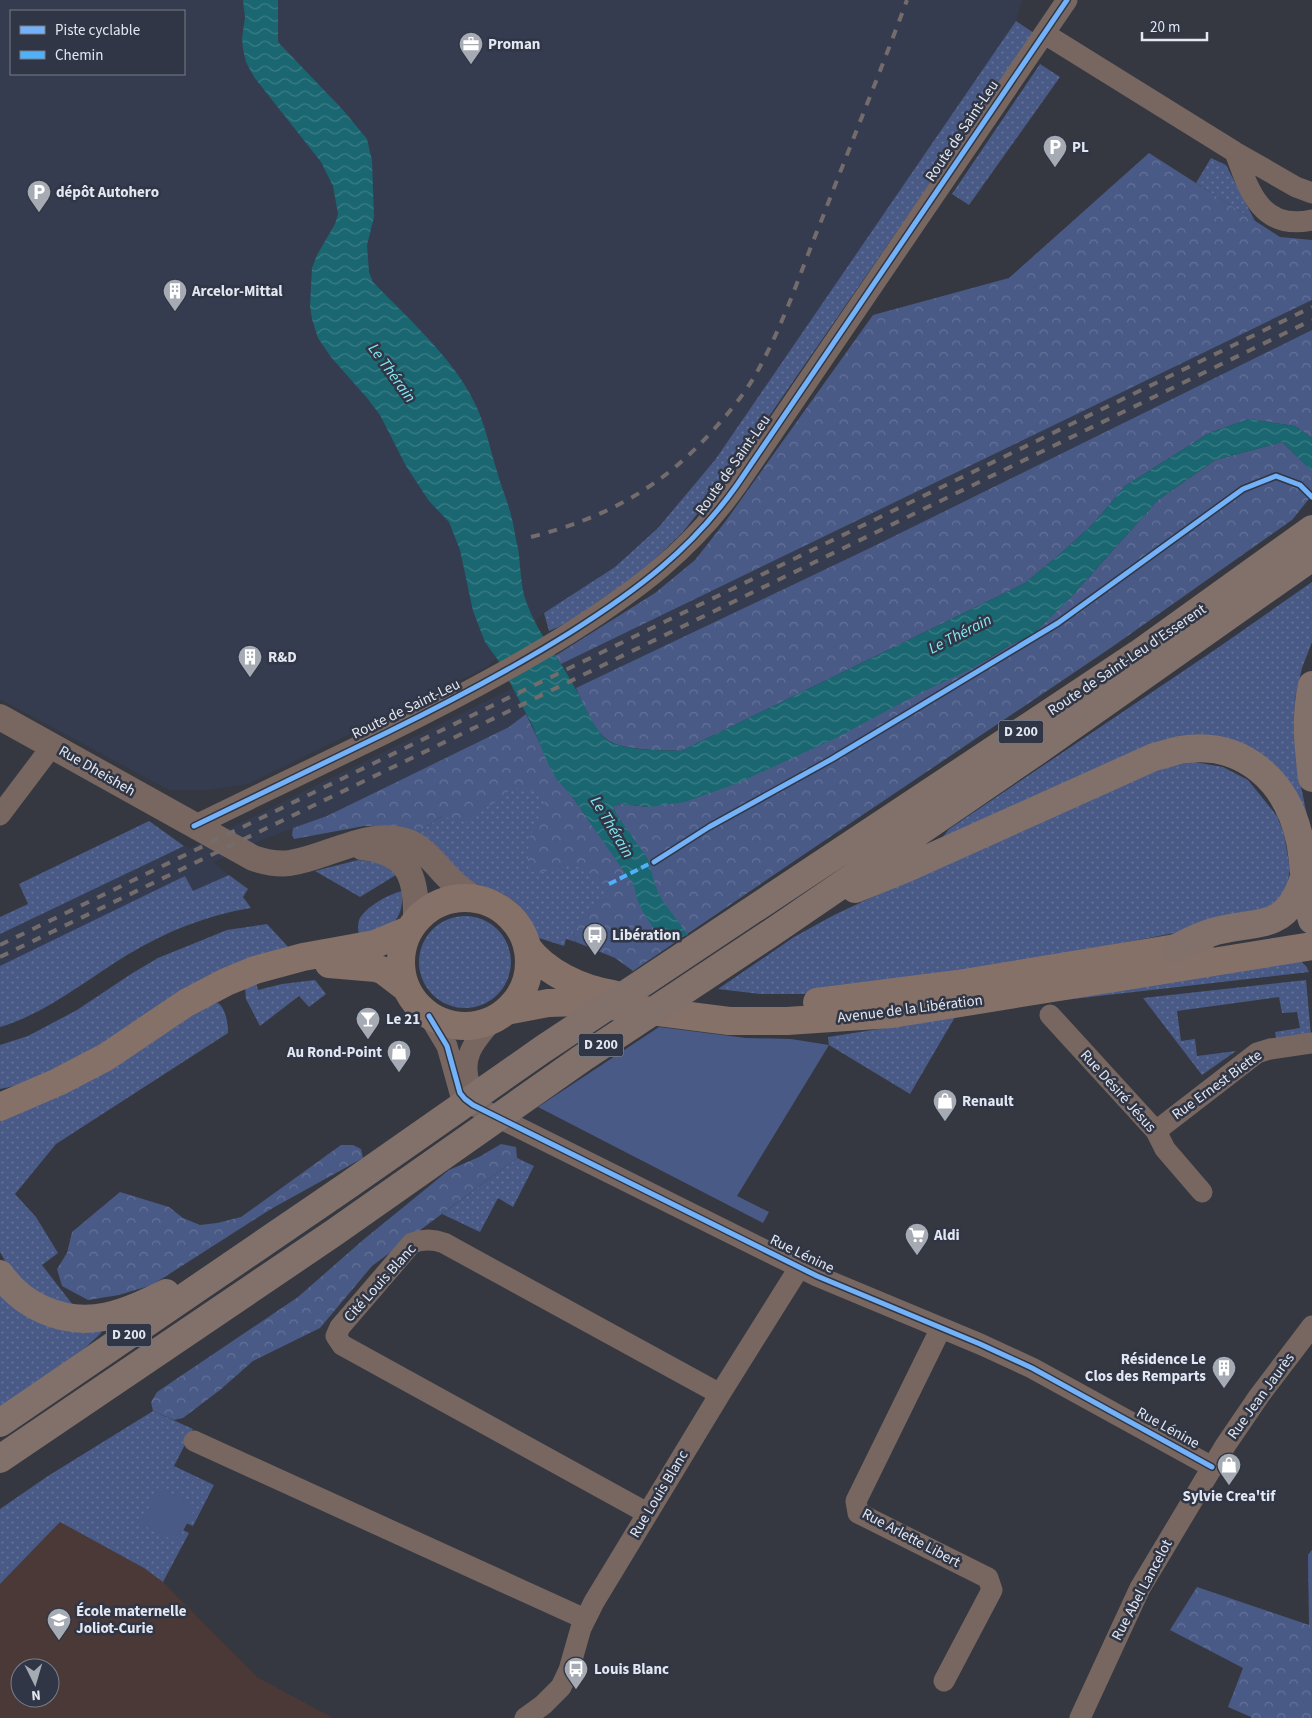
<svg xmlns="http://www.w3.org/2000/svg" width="1312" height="1718" viewBox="0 0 1312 1718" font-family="'Source Sans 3',sans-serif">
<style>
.built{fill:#353c50;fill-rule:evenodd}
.education{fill:#4a3936;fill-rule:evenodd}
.grass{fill:url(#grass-dots)}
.forest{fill:url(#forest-crowns)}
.park{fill:#495a86}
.water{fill:url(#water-waves)}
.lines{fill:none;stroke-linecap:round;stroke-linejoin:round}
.minor{stroke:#776760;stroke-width:21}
.tertiary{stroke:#776760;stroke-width:26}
.secondary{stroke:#867168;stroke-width:28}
.primary{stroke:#82706a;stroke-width:28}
.rail{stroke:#746c6b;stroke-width:4;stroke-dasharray:9 9;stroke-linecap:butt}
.quiet{stroke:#4fb1f8;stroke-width:4;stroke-dasharray:8 4;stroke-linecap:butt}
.cycleway-casing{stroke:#303645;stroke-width:8}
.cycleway{stroke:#73b2f8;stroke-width:5}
.labels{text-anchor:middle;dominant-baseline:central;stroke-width:5;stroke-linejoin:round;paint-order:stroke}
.shield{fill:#303645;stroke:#adb2bd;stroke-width:1}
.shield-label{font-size:14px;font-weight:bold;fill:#e3e7f1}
.poi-label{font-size:15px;font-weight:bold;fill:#e3e7f1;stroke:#303645;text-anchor:start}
.street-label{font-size:15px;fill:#e3e7f1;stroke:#303645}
.water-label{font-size:16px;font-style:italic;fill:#85e9f5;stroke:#303645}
</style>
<defs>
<pattern id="grass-dots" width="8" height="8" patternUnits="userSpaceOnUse" patternTransform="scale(1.25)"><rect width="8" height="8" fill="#495a86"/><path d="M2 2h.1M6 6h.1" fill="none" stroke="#637298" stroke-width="1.8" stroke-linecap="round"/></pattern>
<pattern id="forest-crowns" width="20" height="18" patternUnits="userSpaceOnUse" patternTransform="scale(1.25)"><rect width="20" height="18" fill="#495a86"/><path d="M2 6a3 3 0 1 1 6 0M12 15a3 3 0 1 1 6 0" fill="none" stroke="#637298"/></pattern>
<pattern id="water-waves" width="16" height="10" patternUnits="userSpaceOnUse" patternTransform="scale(1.25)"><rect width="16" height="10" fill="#1a6771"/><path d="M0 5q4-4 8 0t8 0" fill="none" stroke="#3b7d86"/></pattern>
</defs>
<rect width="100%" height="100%" fill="#353840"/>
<path class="built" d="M0,0h1022l-6,21 -301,439 -23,29 -34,39 -43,39 -71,46 -57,54 -239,117 -40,6h-39l-169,-91zM11,11h173v63h-173z
M1312,300v30l-442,218 -294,140 -50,26 -17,13 -182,89 -65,24 -48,22 15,13 -229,105v-51l139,-67 45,-16 6,2 371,-184z"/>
<path class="education" d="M60,1522l84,46 17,12 96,97 76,41h-333v-134zM20,1668h30v30h-30z"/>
<path class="grass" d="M1016,21l18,12 -307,444 -45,56 -49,47 -51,36 -33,15 -5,-18 71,-46 43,-39 57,-68z
M1040,64l20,13 -91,128 -17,-11z
M1211,158l15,7 29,56 -59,-38z
M1312,582v60l-10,26 -7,31 -1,28 2,35 16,78 -5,-8 -93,-94 -272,100 7,-9 270,-182z
M544,755l5,11 80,111 -56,56 3,9 -10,-3 -2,7 -25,-8 -14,-24 -10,-12 -13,-9 -32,-11 -54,-48 26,-18z
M1194,762l29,5 25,13 29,36 7,18 6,35 -3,18 -9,15 -20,13 -47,11 -312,60 -74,8h-65l-42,-5 76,-52 40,-22 126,-59 172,-75 33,-14z
M149,821l35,25 -184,88v-17l28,-13 -9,-20z
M358,860l24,3 14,12 -36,22 -45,-26z
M229,875l19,14 -5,8 8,11c-44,7 -86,24 -124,47 -41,25 -80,58 -127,72v-61l185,-90 8,15z
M402,891c2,35 -15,37 -43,49 0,-6 -2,-14 0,-20 6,-13 30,-26 43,-29z
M419 962a46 46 0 1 1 92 0a46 46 0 1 1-92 0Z
M267,924l24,26 -179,89 -47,26 -47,20 -18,4v-44l28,-9 49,-26 54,-36 27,-16 69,-28z
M1299,960l7,6 3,6 -280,32z
M315,980l11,14 -17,13 -10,-11 -39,30 -14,-27 -1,-12 11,-5 2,8 24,-6z
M1306,980l5,55 -35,3 -1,-6 25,-4 -3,-16 -15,1 -3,-16 -102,14 4,30 14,-2 2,17 39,-5 -34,24 -59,-77z
M218,1003c8,6 10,20 10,30l-172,111 -41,50 21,23 22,36 -16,12 34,44 -42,-15 -22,-21 -12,-21v-137l193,-102 18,-9z
M955,1017l-45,77 -81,-49 -1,-8z
M517,1158l17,8 -21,41 -15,-9 -18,34 -38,-18z
M0,1287l101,44v2l-16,15 -85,61z
M153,1411l40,18 -19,37 40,19 -21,41 -7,-3 10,-17 -19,36 6,-12 6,3 -26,49 -19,-14 -84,-46 -60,62v-75l48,-33z"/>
<path class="forest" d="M1149,153l131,84 32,3v60l-751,364 -6,-8 100,-63 40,-33 30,-38 148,-207 136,-37z
M1312,330v108l-17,-12 -46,-7 -40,14 -84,53 -33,39 -32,29 -35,29 -344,168c-19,-1 -62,0 -76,-13 -11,-9 -24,-37 -29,-50l294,-140z
M1282,442l30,29v24l-20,25 -180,127 -297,200 -182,124 -18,-13 -39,-16 -3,-9 1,-7 37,-33 -11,-13 -15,-10 -12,-5 -34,8 -10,-2 -1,-8 1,-24 16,-37 -6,-9 -13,-4 -14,-1 -18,15 -32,19 -20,-6 -26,18 -18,-7 -34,-1 -70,13 -2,-4 1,-7 34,-12 182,-89 17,-13 31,66 14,15 56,81 -13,-70 7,-2 28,3 273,-115 66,-33 22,-14 23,-11 38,-37 87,-97 57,-40z
M501,1144l15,3 1,11 -145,108 -52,62 -67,33 -33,29 -37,28 -9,2 -21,-9 -2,-9 6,-10 141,-95 65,-57 86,-70 30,-13z
M341,1145h12l8,4 2,9 -92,51 -119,76 -33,10 -31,5 -26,-14 -5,-17 10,-16 5,-21 48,-40 49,15 14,11 17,7 17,-2 24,-6z
M1312,1550v168h-61v-1l-23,-10 15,-39 -73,-38 27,-43 112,38 -1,-70z"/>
<path class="park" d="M659,1027l87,11 45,1 38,6 -92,151 32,16 -6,11 -225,-116z
M159,1487l37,19 -19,36 -36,-18z
M1312,1550v168l-4,-163z"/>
<path class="water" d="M243,0h35v42l65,68 24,29 5,22 2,56 -7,28 2,27 4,10c37,39 84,79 105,128 8,19 12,39 18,58 4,16 11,31 15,47 3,11 4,22 7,33 3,19 2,38 9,56 11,30 32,54 47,82 8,13 21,46 33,54 16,11 55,10 74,11l344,-168 35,-29 32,-29 33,-39 84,-53 40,-14 46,7 17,12v33l-30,-29 -67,18 -57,40 -87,97 -38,37 -23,11 -41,25 -47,22 -86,46 -98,45 -53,19 -36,5 -28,-3 -7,2 1,6 33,47 7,26 7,15 26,35 -24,6c-10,-12 -21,-26 -26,-40 -4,-11 -2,-17 -11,-25l-56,-81 -14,-15 -8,-14 -17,-41 -32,-62 -15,-21 -12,-31 -13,-61 -11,-28 -20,-21 -23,-35 -26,-51 -13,-17 -36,-41 -13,-19 -6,-19 -2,-13 2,-38 5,-13 18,-31 3,-10 -5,-28 -12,-24 -67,-85 -8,-15 -3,-13 -1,-10 3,-22z"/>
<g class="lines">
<path class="minor" d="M1045,34l190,118 61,35 16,6
M1235,152c14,39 26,79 77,68
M0,815l52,-69
M194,826c65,-31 129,-63 194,-94 63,-31 124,-63 183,-100 66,-42 120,-82 166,-147l330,-485
M1050,1015l106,116 9,18 37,43
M429,1016l18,30 13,47 5,6 8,6 344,171 163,68 52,24 180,99
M471,1088c-12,-31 4,-47 23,-69
M1156,1131l101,-78 13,-4 42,-6
M941,1328l-85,173 2,12 130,65 4,12 -48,91
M194,1441l391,178
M647,1513l-305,-168 -6,-9 4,-9 72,-84c11,-4 21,-4 32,0l276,151
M525,1718l18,-13 18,-18 8,-17 12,-42 13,-26 126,-208 79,-126
M1080,1718l60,-130 85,-142 34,-50 53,-70"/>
<path class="tertiary" d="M0,717l253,141c12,4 24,7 37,5 36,-5 79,-34 115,-22 20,6 32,26 46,39 7,8 16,13 24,19
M362,847c47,5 55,30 54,73"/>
<path class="secondary" d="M401 962a64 64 0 1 1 128 0a64 64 0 1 1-128 0Z
M527,947c19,26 55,42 86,47
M329,964l47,4 8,3 21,16
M817,1002l141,-18 242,-40
M506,1011l42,-8 32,-1 149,19h58l105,-7 420,-68
M0,1107l58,-25 48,-25 80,-54 40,-21 29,-12 48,-13 72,-13 34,-14"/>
<path class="primary" d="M1312,685c-7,31 -4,62 0,93
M855,889l52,-21 247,-111c9,-2 17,-5 26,-7 63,-11 108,32 120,91 5,26 4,54 12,79
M1176,948c13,-7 26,-13 40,-17 46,-11 71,0 88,-54
M0,1274c12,17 25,28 44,36 45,20 81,3 122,-17
M0,1423l347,-237 196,-137 595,-395 174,-125
M0,1459l335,-227 249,-175 184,-122 272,-186 272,-192"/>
<path class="rail" d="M531,537c77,-20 132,-50 185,-110 15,-17 30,-35 41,-55 27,-48 44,-102 65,-153 28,-73 58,-146 85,-219
M0,945l1312,-638
M0,957l509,-246 803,-391"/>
<path class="quiet" d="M609,884l48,-24"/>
<defs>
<path id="cycleway" d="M194,826c65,-31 129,-63 194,-94 63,-31 124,-63 183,-100 66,-42 120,-82 166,-147l330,-485
M654,862l55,-35 123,-68 226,-136 185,-134 33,-13 24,9 12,12
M429,1016l18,30 13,47 5,6 8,6 344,171 163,68 52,24 180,99"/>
</defs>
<use href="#cycleway" class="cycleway-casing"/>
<use href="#cycleway" class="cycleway"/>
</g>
<defs>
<symbol id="office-pin" viewBox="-11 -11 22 30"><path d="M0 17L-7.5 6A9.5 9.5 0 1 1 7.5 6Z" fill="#a6aab3" stroke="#303645"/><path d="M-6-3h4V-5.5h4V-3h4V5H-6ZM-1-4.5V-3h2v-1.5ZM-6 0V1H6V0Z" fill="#fff"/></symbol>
<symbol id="parking-pin" viewBox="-11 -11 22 30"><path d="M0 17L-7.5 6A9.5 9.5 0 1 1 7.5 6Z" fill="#a6aab3" stroke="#303645"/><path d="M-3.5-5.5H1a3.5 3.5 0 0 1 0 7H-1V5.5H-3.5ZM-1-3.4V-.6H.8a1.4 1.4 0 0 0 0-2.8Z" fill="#fff"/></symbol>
<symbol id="building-pin" viewBox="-11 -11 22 30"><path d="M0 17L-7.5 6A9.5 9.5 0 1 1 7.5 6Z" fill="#a6aab3" stroke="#303645"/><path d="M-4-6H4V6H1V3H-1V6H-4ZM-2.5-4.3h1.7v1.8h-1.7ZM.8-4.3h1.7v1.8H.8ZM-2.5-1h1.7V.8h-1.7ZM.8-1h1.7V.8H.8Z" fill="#fff"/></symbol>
<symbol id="bus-pin" viewBox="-11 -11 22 30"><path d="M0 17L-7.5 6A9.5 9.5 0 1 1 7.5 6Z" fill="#a6aab3" stroke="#303645"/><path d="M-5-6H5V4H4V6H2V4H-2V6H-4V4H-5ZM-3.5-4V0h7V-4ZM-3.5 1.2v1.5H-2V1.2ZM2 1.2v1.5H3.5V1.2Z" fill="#fff"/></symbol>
<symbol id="bar-pin" viewBox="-11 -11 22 30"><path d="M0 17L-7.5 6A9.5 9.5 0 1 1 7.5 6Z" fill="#a6aab3" stroke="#303645"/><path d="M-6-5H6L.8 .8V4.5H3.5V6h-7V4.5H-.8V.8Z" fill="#fff"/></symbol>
<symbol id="shop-pin" viewBox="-11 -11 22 30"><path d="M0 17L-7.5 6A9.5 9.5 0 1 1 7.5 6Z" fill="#a6aab3" stroke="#303645"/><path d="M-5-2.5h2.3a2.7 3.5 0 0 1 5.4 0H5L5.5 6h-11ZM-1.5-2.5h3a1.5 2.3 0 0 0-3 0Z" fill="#fff"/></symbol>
<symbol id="supermarket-pin" viewBox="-11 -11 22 30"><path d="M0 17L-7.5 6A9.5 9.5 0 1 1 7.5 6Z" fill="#a6aab3" stroke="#303645"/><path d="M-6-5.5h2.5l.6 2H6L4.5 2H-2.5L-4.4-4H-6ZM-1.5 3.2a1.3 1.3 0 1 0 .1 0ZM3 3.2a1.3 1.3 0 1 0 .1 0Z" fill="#fff"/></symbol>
<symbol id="school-pin" viewBox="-11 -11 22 30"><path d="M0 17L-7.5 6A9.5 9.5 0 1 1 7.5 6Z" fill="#a6aab3" stroke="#303645"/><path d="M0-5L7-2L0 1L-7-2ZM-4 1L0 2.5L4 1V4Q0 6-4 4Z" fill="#fff"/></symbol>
</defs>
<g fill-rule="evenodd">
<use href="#office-pin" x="457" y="30" width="28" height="38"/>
<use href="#parking-pin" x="1041" y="133" width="28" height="38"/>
<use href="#parking-pin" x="25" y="178" width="28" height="38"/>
<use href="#building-pin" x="161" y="277" width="28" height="38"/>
<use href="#building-pin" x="236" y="643" width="28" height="38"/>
<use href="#bus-pin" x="581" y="921" width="28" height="38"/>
<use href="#bar-pin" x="354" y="1005" width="28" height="38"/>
<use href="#shop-pin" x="385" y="1038" width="28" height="38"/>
<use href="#shop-pin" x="931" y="1087" width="28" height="38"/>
<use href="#supermarket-pin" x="903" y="1221" width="28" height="38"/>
<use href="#building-pin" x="1210" y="1354" width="28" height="38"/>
<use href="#shop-pin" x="1215" y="1451" width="28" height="38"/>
<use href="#school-pin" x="45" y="1606" width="28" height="38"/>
<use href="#bus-pin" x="562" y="1655" width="28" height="38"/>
</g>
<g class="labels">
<g class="shield">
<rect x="998.5" y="720.5" width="45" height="23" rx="4"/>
<rect x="578.5" y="1033.5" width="45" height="23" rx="4"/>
<rect x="106.5" y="1323.5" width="45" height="23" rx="4"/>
</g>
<g class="shield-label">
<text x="1021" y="732">D 200</text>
<text x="601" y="1045">D 200</text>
<text x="129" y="1335">D 200</text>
</g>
<g class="poi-label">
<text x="488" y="44">Proman</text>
<text x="1072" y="147">PL</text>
<text x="56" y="192">dépôt Autohero</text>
<text x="192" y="291">Arcelor-Mittal</text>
<text x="268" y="657">R&amp;D</text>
<text x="612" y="935">Libération</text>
<text x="386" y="1019">Le 21</text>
<text x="382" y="1052" text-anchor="end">Au Rond-Point</text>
<text x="962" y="1101">Renault</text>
<text x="934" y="1235">Aldi</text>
<text x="1206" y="1359" text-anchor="end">Résidence Le<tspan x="1206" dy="17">Clos des Remparts</tspan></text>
<text x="1229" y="1496" text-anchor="middle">Sylvie Crea'tif</text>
<text x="76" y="1611">École maternelle<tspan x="76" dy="17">Joliot-Curie</tspan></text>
<text x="594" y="1669">Louis Blanc</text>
</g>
<g class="street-label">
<text transform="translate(962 131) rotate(-56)">Route de Saint-Leu</text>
<text transform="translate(733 465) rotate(-55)">Route de Saint-Leu</text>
<text transform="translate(1127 660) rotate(-34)">Route de Saint-Leu d'Esserent</text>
<text transform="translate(406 709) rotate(-26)">Route de Saint-Leu</text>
<text transform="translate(97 771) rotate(30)">Rue Dheisheh</text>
<text transform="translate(910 1009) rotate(-7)">Avenue de la Libération</text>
<text transform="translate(1217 1085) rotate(-36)">Rue Ernest Biette</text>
<text transform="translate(1118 1091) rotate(48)">Rue Désiré Jésus</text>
<text transform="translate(802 1254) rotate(26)">Rue Lénine</text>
<text transform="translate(380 1283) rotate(-48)">Cité Louis Blanc</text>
<text transform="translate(1261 1396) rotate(-54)">Rue Jean Jaurès</text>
<text transform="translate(1168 1428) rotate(29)">Rue Lénine</text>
<text transform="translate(659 1494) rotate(-59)">Rue Louis Blanc</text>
<text transform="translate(911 1538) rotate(28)">Rue Arlette Libert</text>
<text transform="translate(1142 1590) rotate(-62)">Rue Abel Lancelot</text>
</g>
<g class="water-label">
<text transform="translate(392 373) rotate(54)">Le Thérain</text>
<text transform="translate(960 634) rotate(-27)">Le Thérain</text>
<text transform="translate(612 827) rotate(59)">Le Thérain</text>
</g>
</g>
<rect x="10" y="10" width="175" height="65" fill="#303645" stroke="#787d8a"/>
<rect x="20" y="26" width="25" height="8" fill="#73b2f8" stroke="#787d8a"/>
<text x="55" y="35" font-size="15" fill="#e3e7f1">Piste cyclable</text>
<rect x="20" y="51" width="25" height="8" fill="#4fb1f8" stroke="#787d8a"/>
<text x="55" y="60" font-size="15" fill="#e3e7f1">Chemin</text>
<g transform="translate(35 1683) rotate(175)"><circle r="24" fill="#303645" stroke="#787d8a"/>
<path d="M0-4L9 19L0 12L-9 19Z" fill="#a6aab3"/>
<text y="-8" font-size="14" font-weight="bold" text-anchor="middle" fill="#e3e7f1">N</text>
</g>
<path d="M1142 32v8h65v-8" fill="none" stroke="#e3e7f1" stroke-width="2.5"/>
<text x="1150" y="32" font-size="15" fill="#e3e7f1" stroke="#303645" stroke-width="4" paint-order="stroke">20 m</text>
</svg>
